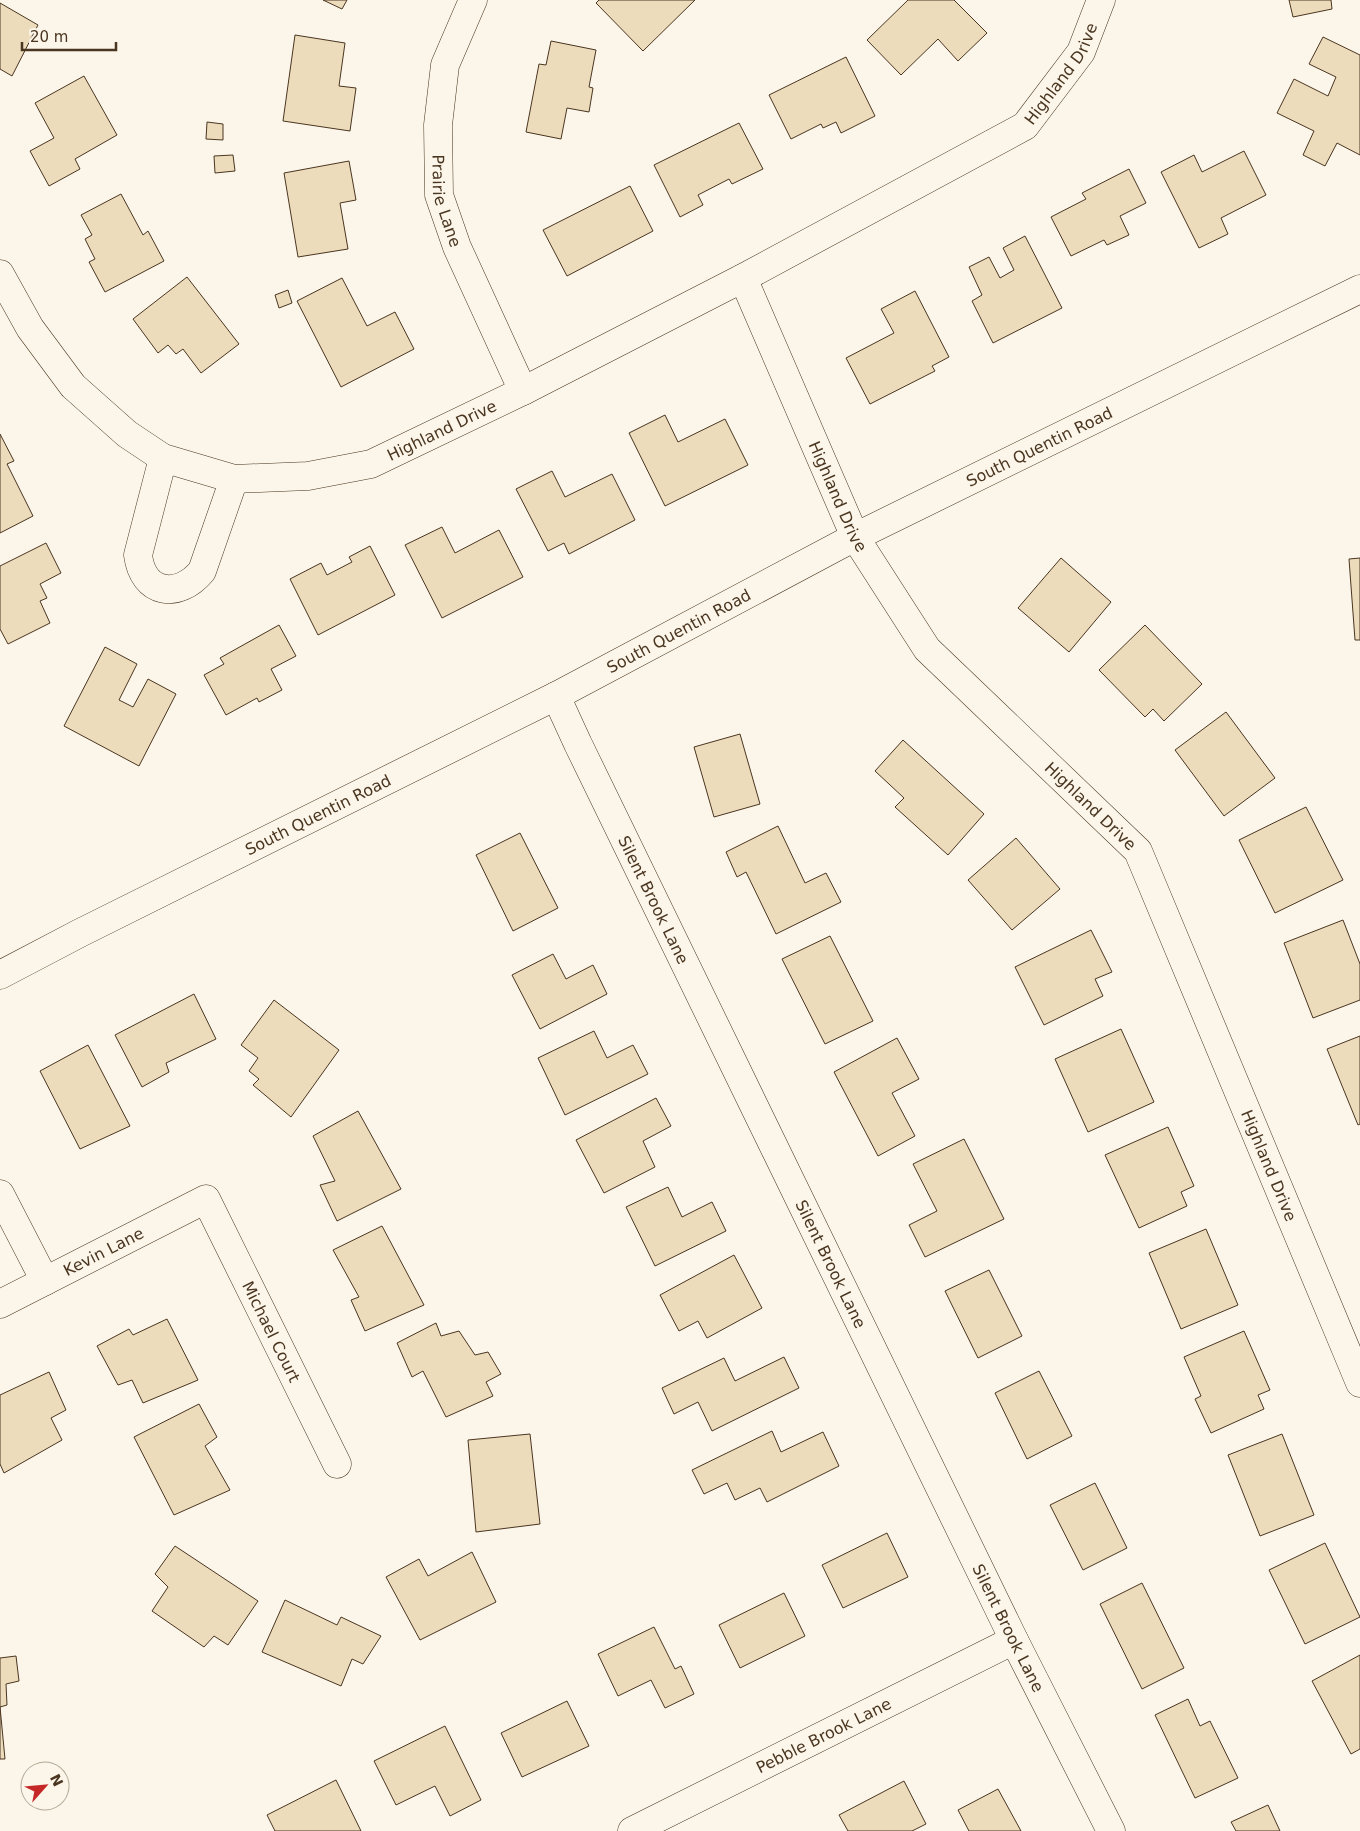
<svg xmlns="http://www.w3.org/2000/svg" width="1360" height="1831" viewBox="0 0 1360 1831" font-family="'DejaVu Sans',sans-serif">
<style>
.building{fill:#ecdcbc;stroke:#4a3520}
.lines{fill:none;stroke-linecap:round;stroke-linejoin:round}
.minor-casing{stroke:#4a3520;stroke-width:29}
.secondary-casing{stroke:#4a3520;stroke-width:29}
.minor{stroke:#fbf6e9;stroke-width:28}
.secondary{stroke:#fbf6e9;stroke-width:28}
.labels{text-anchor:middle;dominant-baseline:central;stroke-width:4;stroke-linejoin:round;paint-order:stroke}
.street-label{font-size:16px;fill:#4a3520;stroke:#fbf6e9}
</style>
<rect width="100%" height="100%" fill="#fbf6e9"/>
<path class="building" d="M323,0h24l-5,9z
M599,0h96l-52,51 -47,-48z
M908,0h46l33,33 -29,28 -20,-22 -37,36 -34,-35z
M1289,0h42l1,9 -39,8z
M0,3l38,22 -26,51 -12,-7z
M295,35l50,8 -6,43 17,2 -6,43 -67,-10z
M1323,37l37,18v100l-23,-12 -12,23 -22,-11 11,-24 -37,-18 17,-34 34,17 8,-19 -27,-13z
M551,41l45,9 -7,37 4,1 -4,24 -22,-4 -6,31 -35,-7 13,-68 7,1z
M846,57l29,59 -34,17 -5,-11 -13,6 -2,-4 -30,15 -22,-44z
M84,76l33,59 -42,24 5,10 -31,17 -19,-35 24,-13 -19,-35z
M207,122l16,2v16l-17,-1z
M739,123l24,46 -31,15 -3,-5 -31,16 5,10 -23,12 -26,-52z
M1244,151l22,44 -45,23 7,16 -29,14 -38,-76 33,-17 8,17z
M233,155l2,16 -20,2 -1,-17z
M349,161l7,39 -16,3 8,46 -50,8 -14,-84z
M1129,169l17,34 -26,13 9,19 -22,10 -3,-5 -33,16 -20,-39 35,-18 -4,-6z
M630,186l23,45 -86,45 -24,-46z
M121,194l22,41 5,-4 16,30 -59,31 -16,-30 6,-3 -10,-20 7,-4 -11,-20z
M1025,236l37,72 -69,35 -21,-42 10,-6 -13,-28 20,-10 11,21 14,-8 -11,-22z
M187,277l52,67 -38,29 -18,-24 -7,5 -8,-9 -10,8 -25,-34z
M342,278l25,48 28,-14 19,37 -73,38 -44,-86z
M288,290l4,13 -13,5 -4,-13z
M915,291l34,66 -17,9 3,5 -65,33 -24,-46 48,-25 -13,-24z
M665,415l13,27 47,-23 23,46 -83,41 -36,-73z
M0,434l14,27 -7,3 26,52 -33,17z
M552,471l13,26 47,-23 23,46 -66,34 -5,-11 -16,8 -32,-62z
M442,527l13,26 44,-23 24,47 -81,41 -37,-73z
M46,543l15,30 -21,11 7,14 -7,3 10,22 -42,21 -8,-15v-63z
M370,546l25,49 -77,40 -28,-56 31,-16 6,12 25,-13 -3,-5z
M1061,558l50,44 -42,50 -51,-44z
M1360,558v82h-5l-6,-81z
M279,625l17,31 -25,13 11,21 -23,12 -2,-4 -31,17 -22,-40 20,-11 -4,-6z
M1145,625l57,59 -38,37 -11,-12 -8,8 -46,-47z
M105,647l32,17 -18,36 14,7 15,-28 28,15 -37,72 -75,-40z
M1226,712l49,66 -51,38 -49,-66z
M740,734l20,70 -46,13 -20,-70z
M903,740l81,74 -36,41 -53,-48 9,-9 -29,-27z
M1306,807l37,73 -68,33 -36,-73z
M778,826l27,57 21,-10 15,29 -65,32 -30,-62 -9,5 -11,-25z
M520,833l38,75 -45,23 -37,-76z
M1016,838l44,51 -48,41 -44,-50z
M1343,920l17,44v36l-47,18 -29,-75z
M1091,930l21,42 -17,7 8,17 -59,29 -29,-58z
M830,936l43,85 -48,23 -43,-85z
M553,954l13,25 27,-14 14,29 -67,35 -28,-54z
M194,994l22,45 -50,24 3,9 -27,15 -27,-52z
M274,1000l65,50 -48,67 -38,-32 6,-6 -10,-8 9,-13 -17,-13z
M1121,1029l33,73 -66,30 -33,-73z
M594,1031l13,27 26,-13 15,29 -83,41 -27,-57z
M1360,1036v88l-2,1 -31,-76z
M897,1038l22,41 -27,14 23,43 -37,20 -44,-84z
M88,1045l42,81 -50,23 -40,-78z
M656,1098l15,28 -28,15 12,26 -51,26 -28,-53z
M358,1111l43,78 -64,32 -17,-36 15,-4 -22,-45z
M1168,1127l26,59 -13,6 6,14 -48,22 -34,-73z
M964,1139l40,80 -79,38 -16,-32 28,-14 -24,-47z
M668,1187l14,30 30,-15 14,29 -71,35 -29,-59z
M382,1226l42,79 -59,26 -14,-31 8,-3 -26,-47z
M1206,1229l32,76 -57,24 -32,-76z
M734,1255l28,53 -55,30 -9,-17 -19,10 -19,-36z
M989,1270l33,66 -44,22 -33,-67z
M167,1319l31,61 -55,23 -11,-23 -14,5 -21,-39 32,-17 4,6z
M436,1323l5,13 18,-5 16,24 13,-3 13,22 -15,8 7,14 -47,21 -23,-46 -11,6 -15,-34z
M1244,1331l26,59 -12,5 6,14 -53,24 -16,-34 6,-3 -17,-39z
M784,1357l15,31 -87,43 -14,-29 -24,12 -12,-26 62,-30 11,23z
M1039,1371l33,65 -45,23 -32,-66z
M49,1372l17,38 -15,8 11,22 -58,33 -4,-9v-69z
M199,1404l18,33 -12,9 25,44 -56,25 -40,-78z
M772,1431l9,21 42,-20 16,34 -72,36 -7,-14 -25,12 -8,-17 -23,11 -12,-24z
M530,1434l10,90 -64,8 -8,-92z
M1282,1434l32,81 -54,21 -32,-81z
M1095,1483l32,65 -44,22 -33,-65z
M887,1533l21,44 -65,31 -21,-43z
M1325,1543l35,74 -55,27 -36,-74z
M175,1546l83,55 -30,44 -14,-9 -10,11 -52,-36 16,-24 -13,-13z
M472,1552l24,50 -76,38 -34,-63 33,-18 9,17z
M1142,1583l42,85 -42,21 -42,-85z
M784,1593l21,43 -65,32 -21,-43z
M285,1600l52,25 4,-8 40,19 -18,28 -11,-5 -11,27 -79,-34z
M654,1627l21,42 6,-3 13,28 -29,14 -14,-28 -33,16 -20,-42z
M1360,1655v94l-9,5 -39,-73z
M16,1656l3,25 -13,3 1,21 -7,2 5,52h-5v-101z
M1188,1699l12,27 10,-5 28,57 -43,20 -40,-83z
M567,1701l22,45 -67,31 -21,-44z
M445,1726l36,74 -31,16 -15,-30 -39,19 -22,-44z
M336,1780l25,51h-86l-8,-16z
M904,1781l22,43 -14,7h-64l-9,-16z
M998,1789l23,42h-52l-11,-21z
M1268,1805l12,26h-44l-5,-9z"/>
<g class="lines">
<defs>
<g id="minor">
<path id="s1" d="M473,0l-28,65 -7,60 1,70 18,52 66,144"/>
<path id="s2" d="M0,274l30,54 43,58 54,48 36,24 71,21 74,-3 63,-12 152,-73 220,-113 282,-152 56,-74 20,-52"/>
<path id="s3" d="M743,278l112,259 72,112 211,202 222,532"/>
<path d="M163,458l-25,97c5,39 40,45 64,16l32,-92"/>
<path id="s4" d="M556,696l22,48 436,896 97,191"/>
<path d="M0,1194l45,87"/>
<path id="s5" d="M0,1304l206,-105 131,265"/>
<path id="s6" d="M632,1831l382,-191"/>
</g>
<g id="secondary">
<path id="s7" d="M0,975l80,-42 476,-237 299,-159 505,-248"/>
</g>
</defs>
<use href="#minor" class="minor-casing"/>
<use href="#secondary" class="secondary-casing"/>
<use href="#minor" class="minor"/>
<use href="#secondary" class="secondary"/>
</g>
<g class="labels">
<g class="street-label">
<text stroke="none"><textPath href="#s2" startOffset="1262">Highland Drive</textPath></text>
<text stroke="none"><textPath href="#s1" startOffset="208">Prairie Lane</textPath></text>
<text stroke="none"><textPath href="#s2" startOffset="540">Highland Drive</textPath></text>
<text stroke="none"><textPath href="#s7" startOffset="1166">South Quentin Road</textPath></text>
<text stroke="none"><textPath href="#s3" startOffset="238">Highland Drive</textPath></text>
<text stroke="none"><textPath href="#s7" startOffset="761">South Quentin Road</textPath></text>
<text stroke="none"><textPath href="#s3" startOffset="642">Highland Drive</textPath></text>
<text stroke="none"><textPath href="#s7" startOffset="356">South Quentin Road</textPath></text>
<text stroke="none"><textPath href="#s4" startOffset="226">Silent Brook Lane</textPath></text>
<text stroke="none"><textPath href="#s3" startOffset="1048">Highland Drive</textPath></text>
<text stroke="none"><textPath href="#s5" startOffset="116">Kevin Lane</textPath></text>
<text stroke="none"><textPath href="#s4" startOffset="631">Silent Brook Lane</textPath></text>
<text stroke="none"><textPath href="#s5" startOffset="379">Michael Court</textPath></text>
<text stroke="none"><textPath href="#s4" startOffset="1036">Silent Brook Lane</textPath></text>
<text stroke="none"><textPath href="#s6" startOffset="214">Pebble Brook Lane</textPath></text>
</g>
</g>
<g transform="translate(45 1786) rotate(63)"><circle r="24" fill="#fbf6e9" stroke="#b4a999"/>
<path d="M0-4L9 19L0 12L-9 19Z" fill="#c62828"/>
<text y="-8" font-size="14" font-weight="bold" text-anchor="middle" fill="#4a3520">N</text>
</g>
<path d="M22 42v8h94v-8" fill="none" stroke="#4a3520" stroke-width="2.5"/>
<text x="30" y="42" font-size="15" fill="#4a3520" stroke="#fbf6e9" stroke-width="4" paint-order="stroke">20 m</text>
</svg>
